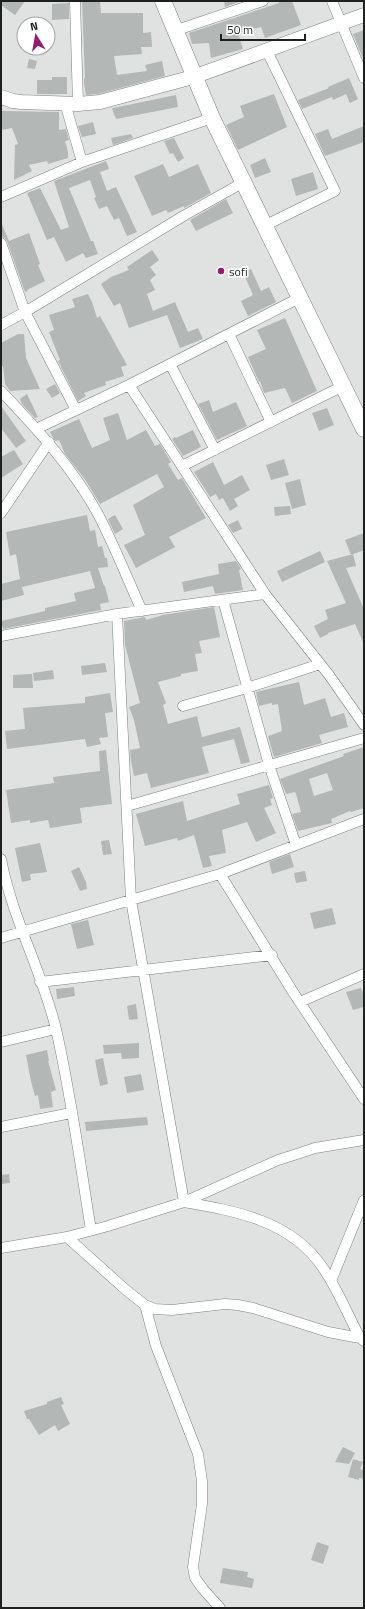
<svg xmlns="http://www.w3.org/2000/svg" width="365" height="1609" viewBox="0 0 365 1609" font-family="'Titillium Web',sans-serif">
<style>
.building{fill:#b3b7b6;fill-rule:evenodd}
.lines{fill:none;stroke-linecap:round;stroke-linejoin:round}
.street-casing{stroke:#7d8180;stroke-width:11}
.secondary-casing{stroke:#7d8180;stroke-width:15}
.primary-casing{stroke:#7d8180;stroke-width:17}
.street{stroke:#fff;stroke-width:10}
.secondary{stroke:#fff;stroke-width:14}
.primary{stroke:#fff;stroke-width:16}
.poi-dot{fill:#961972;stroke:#fff;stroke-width:1.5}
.labels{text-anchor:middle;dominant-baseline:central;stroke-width:3.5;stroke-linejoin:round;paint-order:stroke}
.poi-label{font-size:12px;fill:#1e1f1f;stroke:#fff;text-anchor:start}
</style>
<rect width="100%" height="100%" fill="#dfe2e1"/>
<path class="building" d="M1,1h24l-10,14 -14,-10z
M82,1h18l1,12h42v20l8,-1 1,15h-11l1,7 -28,2 3,19 30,-4 -2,-6 17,-4 3,15 -67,18 -12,1 -2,-12v-5h1z
M224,1h15v1l-14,5z
M279,1h13l9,24 -36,13 -4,-11 -23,6 5,16 -32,9 -2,-15 -17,1 -3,-11 90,-30z
M69,3v16l-17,1v-16z
M364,30v31l-11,-27z
M29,59l8,2 -2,8 -8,-1z
M52,77h15v17h-30v-14h15z
M349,78l9,21 -8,4 -4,-9 -13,6 -1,-3 -30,12 -4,-9 31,-12 -1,-1z
M274,94l13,33 -49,23 -12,-25 18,-8 -4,-11z
M176,95l2,12 -62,12 -4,-10 1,-1z
M1,111l58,1v18l7,-1 3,11 -4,1 3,11v6l-20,6 -1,-3 -18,4 3,6 -18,9 1,-35 3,-1 -6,-16 -11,2z
M93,122l3,12 -14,3 -4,-11z
M364,126v16l-39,14 -10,-22 13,-5 4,10z
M131,134l2,4 -20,7 -2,-7z
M174,138l10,20 -6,4 -5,-9 -3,1 -6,-13z
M265,158l6,14 -16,6 -5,-13z
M106,161l3,8 -9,3 7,19 9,-4 21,45 -10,4 -8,-18 -5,2 -7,-14 -8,3 -5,-11 2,-1 -6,-17 -21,8 22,53h2l5,13 -12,4 -3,-5 -17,9 -12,-25 -7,3 -20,-47 13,-5 21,42 8,-3 -15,-46z
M163,164l6,13 29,-13 13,29 -27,15v-2l-16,7 -2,-3 -14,6 -18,-40z
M313,172l5,17 -22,7 -5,-17z
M226,199l7,14 -37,18 -6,-11z
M1,222l8,19 20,-8 11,31 -2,1 7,16 -18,9 1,1 -3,1 -18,-51 -2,-3 -4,-1z
M152,250l7,10 -9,7 6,8 -6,5 5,10 -8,4 6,17 22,-9 13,30 10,-4 5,11 -23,9 -13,-33 -38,13 -9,-25 -6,3 -13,-22 10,-7 18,-7 -2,-3z
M251,269l10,22 8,-4 7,15 -28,14 -7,-15 12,-6 -10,-23z
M88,294l4,8 5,16 3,-2 27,49 -6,2 3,9 -19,6 1,3 -22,8 2,3 -8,5 -20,-40 2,-1 -11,-28 5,-2 -5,-15 26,-8 -3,-8z
M285,318l32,73 -25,12 -7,-15 -21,5 -4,-12 -1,1 -11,-25 18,-8 -9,-19z
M18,334h6l2,24 14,31 -30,2 -5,-7 -2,-18h-2v-23z
M55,384l5,9 -8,5 -6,-9z
M27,394l11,23 -3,1 -13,-14 -2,-5z
M209,400l4,12 23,-10 11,24 -30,14 -19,-36z
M1,406l25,35 -10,7 -15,-20z
M327,408l7,17 -15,6 -7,-18z
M118,413l9,27 19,-10 9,16 5,-2 11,18 -3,2 10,16 4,-2 24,40 -37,19 6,10 -39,21 -12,-23 21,-10 -12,-30 31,-18 -7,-13 -57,30 -16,-26 -19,-24 -6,-14 -4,1 -5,-9 29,-13 13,29 18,-8 -7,-22z
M193,430l8,17 -18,9 -11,-17 3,-2 1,1z
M14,450l9,14 -22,14v-21z
M284,459l5,16 -18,5 -5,-15z
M213,462l11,23 18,-10 8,15 -16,9 4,7 -8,5 -7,-13 -4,2 -3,-6 -6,3 -16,-25z
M300,479l6,26 -14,4 -7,-26z
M290,506l1,8 -16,2 -1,-9z
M87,515l3,16 5,-1 3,17 4,-1 3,12h2l1,9 -10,1 6,18h1l4,16 -9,2 1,6 -98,19 -2,-8 44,-10v-3l31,-7 -2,-8 21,-5 -5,-17 -68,16 2,8 -23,6v-17l19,-5 -4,-25 -6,2 -4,-24z
M115,515l8,14 -8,5 -7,-15z
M238,520l4,9 -9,4 -5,-8z
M364,533v17l-13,5 -6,-15z
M320,551l5,11 -43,20 -5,-11z
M353,554l3,12 -10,2 18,41v35l-9,-20 -27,9v1l-8,4 -6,-12 14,-7 -3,-9 21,-7 -19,-42z
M236,561l5,8 -2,1 4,20 -28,4 -2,-8 -29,6 -2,-10 37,-8 -1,-10z
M214,607l6,30 -21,4 3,12 -7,1 3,17 -17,3v2l-23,6 8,21 -3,2 5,19 29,-8 5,21 38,-10 10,35 -9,2 -7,-25 -32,8 7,26 -58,15 -4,-15 -13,3 -3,-15 -1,-11 10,-2 -6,-28 -5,-13 11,-4 -15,-58 -1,-24 21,-4 1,3 17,-5z
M105,663l2,9 -25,3 -1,-9z
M53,670l1,9 -20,2 -1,-8z
M32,674l1,14h-20v-13z
M299,682l5,23 21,-7 6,19 13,-4 4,14 -29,8 3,8 -48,14 -6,-21 14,-5 -4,-27 -6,1v-2l-13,3 -3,-14z
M110,693l3,19 -8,1 3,24 -9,1 2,6 -14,3 -2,-8 -78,10 -2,-18 20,-2 -2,-21 62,-5v-6z
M364,747v61l-13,4 -1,-1 -19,8 1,4 -34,8 -6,-17 9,-2 -5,-18 -1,-2 -9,2 -6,-15 64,-23 -1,-2zM327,773l6,17 -19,6 -5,-17z
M106,750l6,54 -32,4 2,15 -32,5 -2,-8 -18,3v-3l-19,3 -5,-33 48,-7 -1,-6 47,-6 -1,-20z
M269,785l4,13 -3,1 2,6 -8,3 12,25 -20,9 -9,-20 -25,8 4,23 -17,3 3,10 -9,2 -9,-33 -16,6 -1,-3 -32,8 -9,-32 47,-13 4,20 53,-17 -3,-10z
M109,840l3,14 -9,1 -2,-14z
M40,843l7,29 -17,2 1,6 -9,2 -7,-34z
M290,854l4,13 -22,7 -3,-12z
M79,867l7,15 1,7 -7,2 -9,-20z
M305,871l2,10 -11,2 -2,-10z
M332,908l4,16 -22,5 -4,-16z
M88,920l6,25 -17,4 -6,-25z
M74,987l1,9 -18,3 -1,-10z
M361,988l3,8v11l-11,3 -7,-18z
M136,1004l2,15 -9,1 -2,-14z
M139,1043v15l-17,1 -1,-6 -17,1 -1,-9z
M47,1050l2,11h-1l8,29 -5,2 2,15 -13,2 -2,-14 -3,1 -4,-15 -5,-26z
M103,1058l5,26 -8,2 -5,-26z
M141,1074l3,16 -17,3 -3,-16z
M147,1117l1,8 -62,6 -1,-9z
M9,1174l1,9 -8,1 -1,-9z
M61,1397l3,7 -3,1 9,19 -12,7 -3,-6 -16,10 -10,-16h-2l-3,-8 23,-7v-2z
M343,1447l12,6 -6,11 -14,-2z
M353,1459l10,3 -3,7 4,1v9l-5,-1v2l-11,-3z
M317,1542l12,4 -6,18 -12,-4z
M223,1568l25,4 -1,5 7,2 -2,9 -32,-5z"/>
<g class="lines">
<defs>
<path id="street" d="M75,1l3,103
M332,1l32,77
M174,31l89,-30
M65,103l17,59
M1,197l81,-35 130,-44
M264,226l71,-35 -68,-140
M1,243l24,69 51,98
M1,325l24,-13 160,-97 59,-33
M229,334l42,88
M170,364l45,86
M129,385l136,209 64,81 35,50
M1,391c37,39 73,78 98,125 16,31 29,64 43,95
M36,429l93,-44 170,-87
M182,466l161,-80
M1,513l48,-71
M223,600l46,165 27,80
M117,614l14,286 53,302c52,9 108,19 139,66 15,22 25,47 37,70l4,3
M1,636l116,-22 148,-20
M183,706l64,-18 73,-24
M127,806l237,-68
M1,859c11,59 41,112 55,170 15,66 24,134 35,201
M220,874l73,118 71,107
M1,938l219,-64 144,-55
M40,982l232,-27
M300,1002l64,-28
M1,1042l55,-13
M1,1127l70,-14
M67,1237l59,53 19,15 11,41 42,108 4,27v23l-9,63 2,11 8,11 17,19
M1,1248l66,-11 41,-11 76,-24 94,-42 19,-6 18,-6 49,-8
M331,1281l33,-81
M145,1305l10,4 17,1 53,-6 13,1 15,3 75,24 32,6"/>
<path id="secondary" d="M1,97l12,4 8,1 57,2 22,-2 93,-25 171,-62"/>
<path id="primary" d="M163,1l49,117 152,311"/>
</defs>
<use href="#street" class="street-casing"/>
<use href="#secondary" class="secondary-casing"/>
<use href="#primary" class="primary-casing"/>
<use href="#street" class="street"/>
<use href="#secondary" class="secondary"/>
<use href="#primary" class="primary"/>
</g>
<circle class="poi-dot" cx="221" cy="271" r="4"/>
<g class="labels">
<g class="poi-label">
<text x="229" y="271">sofi</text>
</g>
</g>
<rect width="365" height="1609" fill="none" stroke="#1e1f1f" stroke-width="4"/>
<g transform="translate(36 36) rotate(349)"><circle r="19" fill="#ffffff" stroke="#a5a5a5"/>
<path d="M0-3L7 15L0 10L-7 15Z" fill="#961972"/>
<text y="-6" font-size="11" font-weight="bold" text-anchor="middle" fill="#1e1f1f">N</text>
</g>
<path d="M221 34v6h84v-6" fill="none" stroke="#1e1f1f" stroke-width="2"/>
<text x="227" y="34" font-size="12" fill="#1e1f1f" stroke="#ffffff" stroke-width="3" paint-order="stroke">50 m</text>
</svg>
